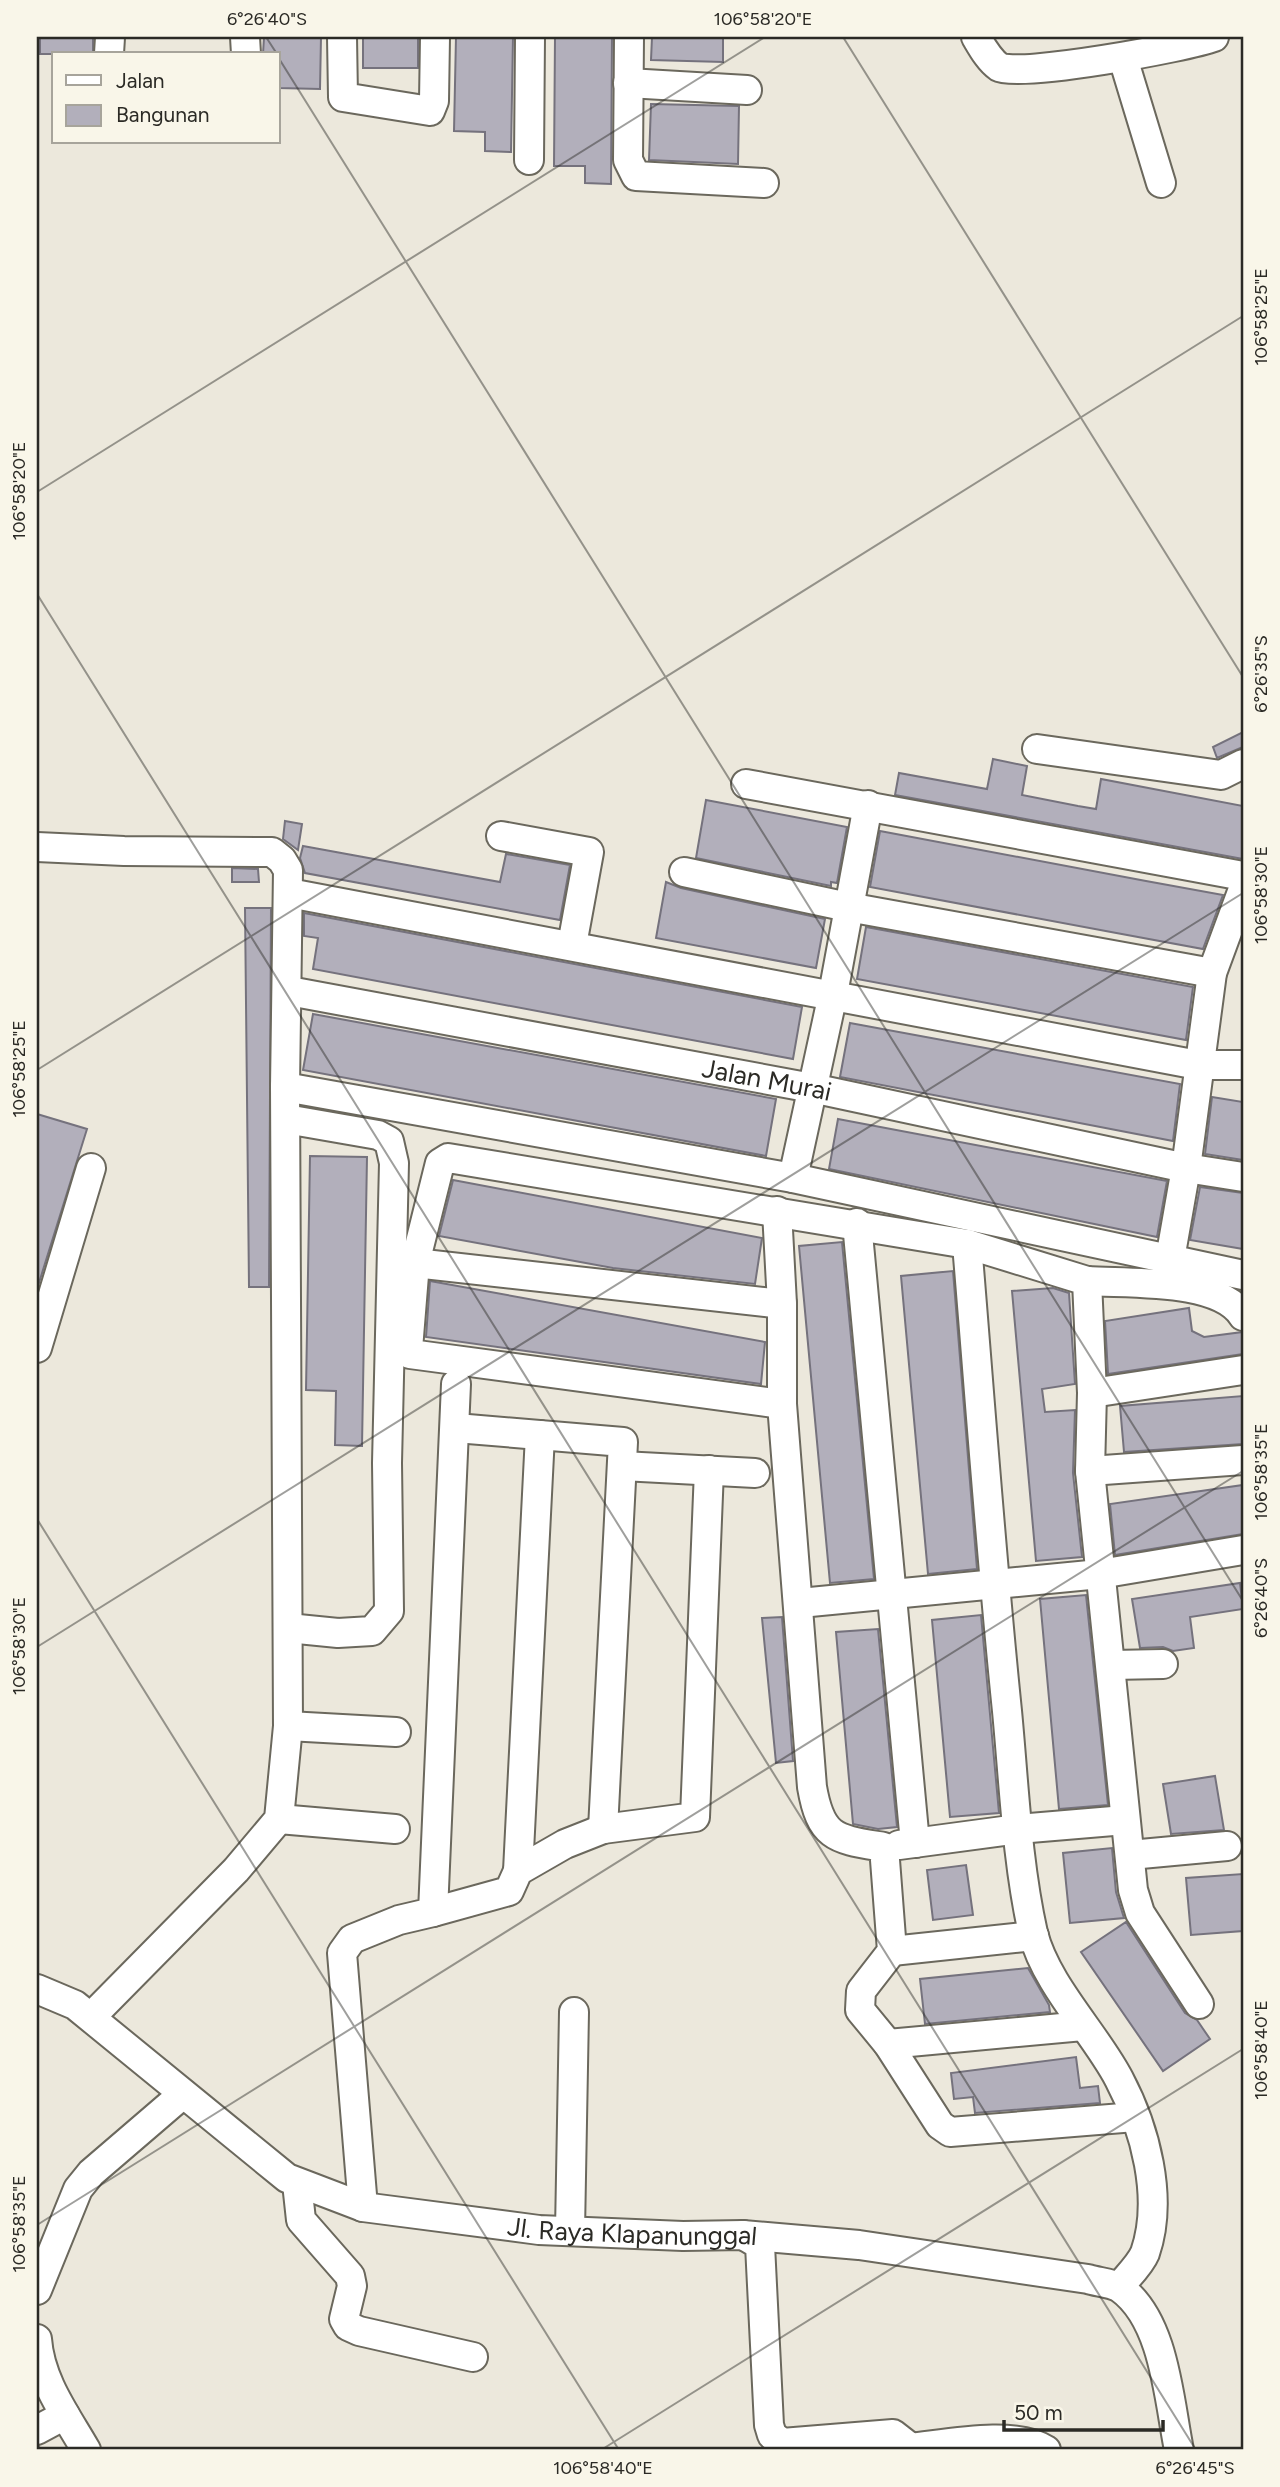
<svg xmlns="http://www.w3.org/2000/svg" width="1280" height="2487" viewBox="0 0 1280 2487" font-family="Figtree,sans-serif">
<style>
.building{fill:#b2afbb;stroke:#75727d;stroke-width:2}
.lines{fill:none;stroke-linecap:round;stroke-linejoin:round}
.minor-casing{stroke:#6b685d;stroke-width:32}
.minor{stroke:#fff;stroke-width:28}
.ticks{fill:none;stroke:#2b2a25;stroke-width:2;stroke-opacity:0.45}
.labels{text-anchor:middle;dominant-baseline:central;stroke-width:5;stroke-linejoin:round;paint-order:stroke}
.street-label{font-size:26px;fill:#2b2a25;stroke:#f9f6e9}
.neatline{fill:none;stroke:#2b2a25;stroke-width:2.5}
.ticks-label{font-size:18px;text-anchor:middle;fill:#2b2a25}
</style>
<rect width="100%" height="100%" fill="#ece8dc"/>
<path class="building" d="M40,37h53v17h-53z
M264,37h57l-1,52 -42,-1v-34h-15z
M363,37h55v31h-55z
M456,37h57l-2,115 -26,-1v-19l-31,-1z
M555,37h57l-1,147 -26,-1v-17h-31z
M652,37h71v25l-72,-2z
M651,104l88,2 -1,58 -89,-4z
M1243,732v15l-26,11 -4,-11z
M993,759l34,7 -5,29 56,11 18,3 5,-30 142,27v53l-348,-64 4,-22 88,16z
M706,800l141,27 -10,56 -6,-1v4l-135,-28z
M285,821l17,3 -4,26 -15,-11z
M880,831l266,50 77,14 -20,54 -92,-17 -241,-45z
M303,846l197,36 6,-28 64,11 -10,55 -255,-47 -5,-15z
M232,868l26,1 1,13h-27z
M666,882l15,6 144,31 -9,49 -160,-30z
M245,908h26l-2,379h-20z
M304,913l498,94 -9,52 -480,-90 5,-31 -14,-2z
M866,927l327,60 -7,53 -329,-61z
M313,1014l463,85 -10,57 -463,-86z
M850,1023l330,61 -7,57 -333,-64z
M1212,1097l31,5v58l-38,-6z
M37,1114l50,15 -49,157h-1z
M838,1119l329,62 -10,56 -328,-68z
M310,1156l57,1 -5,289 -27,-1 1,-54 -30,-1z
M453,1180l309,58 -7,46 -142,-16 -174,-32z
M1200,1187l43,6v56l-53,-9z
M842,1242l32,337 -44,4 -31,-337z
M953,1271l24,298 -49,5 -27,-298z
M430,1281l335,61 -4,42 -335,-47z
M1053,1288l16,5 6,91 -33,5 3,23 30,-2 -2,63 9,84 -46,4 -24,-270z
M1189,1308l3,23 12,6 39,-5v22l-135,20 -3,-53z
M1243,1396v48l-119,8 -4,-46z
M1243,1485v49l-128,21 -5,-51z
M1240,1583l3,26 -53,8 4,31 -21,3 -10,-4 -23,1 -8,-49z
M1086,1595l22,210 -49,4 -19,-210z
M981,1615l18,198 -49,4 -18,-197z
M782,1617l11,144 -17,2 -14,-145z
M878,1629l19,198 -19,2 -25,-5 -17,-192z
M1215,1776l9,54 -53,4 -8,-50z
M1112,1848l4,44 8,26 -54,5 -7,-70z
M966,1865l7,50 -40,5 -6,-50z
M1243,1874v57l-52,4 -5,-57z
M1126,1922l59,91 12,7 13,19 -47,32 -82,-119z
M1028,1968l21,37 1,7 -125,12 -5,-45z
M1076,2057l4,31 18,-2 2,17 -125,10 -2,-16 -19,2 -3,-26z"/>
<g class="lines">
<defs>
<g id="minor">
<path d="M245,37l1,17"/>
<path d="M342,37l1,60 87,14 4,-10 1,-64"/>
<path d="M629,37l-1,123 8,16 128,7"/>
<path d="M976,37c6,10 13,23 23,30 18,11 189,-20 215,-30"/>
<path d="M109,54l1,-17"/>
<path d="M1123,58l38,125"/>
<path d="M628,83l119,7"/>
<path d="M529,160l1,-123"/>
<path d="M1037,749l184,26 22,-11"/>
<path d="M746,784l497,92"/>
<path d="M501,836l88,16 -17,93"/>
<path d="M37,847l87,4 148,1 10,8 6,10 -3,217 3,639 -9,93 -43,51 -145,147"/>
<path d="M684,872l164,35 364,66"/>
<path d="M289,893l909,172h45"/>
<path id="s1" d="M289,991l523,97 374,80 57,9"/>
<path d="M285,1087l508,91 450,97"/>
<path d="M286,1119l92,16 11,6 5,22 -7,300 2,148 -17,20 -34,2 -50,-5"/>
<path d="M793,1178l40,-184 35,-189"/>
<path d="M777,1211l5,93v100l30,383c9,52 24,52 72,60l8,104 -31,40 -1,19 28,34 52,81 10,7 185,-15"/>
<path d="M857,1223l58,620"/>
<path d="M967,1244c13,156 24,312 40,467 7,73 10,151 26,222 13,52 62,100 86,146 26,49 45,119 26,174 -5,12 -18,24 -26,34"/>
<path d="M1170,1259l16,-91 26,-195 31,-84"/>
<path d="M415,1263l367,41"/>
<path d="M1087,1281c42,3 132,-3 156,35"/>
<path d="M37,1348l54,-180"/>
<path d="M1092,1393l151,-23"/>
<path d="M782,1404l-372,-50 -2,-5 7,-86 25,-100 8,-5 519,86 120,37 5,112 -2,78 43,419 7,23 59,91"/>
<path d="M456,1428l167,14 -20,387"/>
<path d="M622,1466l133,7"/>
<path d="M1090,1471l153,-11"/>
<path d="M800,1603l300,-29 143,-24"/>
<path d="M1112,1665l51,-1"/>
<path d="M288,1726l108,6"/>
<path d="M279,1819l116,10"/>
<path d="M899,1845l119,-16 107,-9"/>
<path d="M1130,1855l97,-9"/>
<path d="M518,1871l22,-436"/>
<path d="M433,1912l76,-21 9,-20 47,-27 38,-15 92,-12 14,-347"/>
<path d="M892,1951l142,-15"/>
<path id="s2" d="M37,1989l38,16 212,173 76,29 176,23 144,6 60,-1 116,10 229,34c9,3 24,4 32,9 45,32 49,113 59,162"/>
<path d="M888,2044l195,-18"/>
<path d="M297,2183l4,37 49,56 2,10 -8,33 4,7 11,5 114,26"/>
<path d="M363,2207l-21,-254 10,-14 47,-19 34,-8 23,-528"/>
<path d="M570,2231l4,-219"/>
<path d="M743,2235l17,10 9,180 3,10 10,8 111,-9 18,14c36,-4 104,-18 135,2"/>
<path d="M37,2290l41,-101 13,-16 92,-79"/>
<path d="M37,2339c3,42 29,76 49,111"/>
<path d="M37,2430l28,-15"/>
</g>
</defs>
<use href="#minor" class="minor-casing"/>
<use href="#minor" class="minor"/>
</g>
<path class="ticks" d="M266,37l11,17M843,37l400,640M278,57l965,1544M37,492l728,-455M37,594l1159,1856M37,1070l1206,-754M37,1519l582,931M37,1647l1206,-754M37,2225l1206,-754M37,2443l4,7M601,2450l642,-401"/>
<g class="labels">
<g class="street-label">
<text stroke="none"><textPath href="#s1" startOffset="486">Jalan Murai</textPath></text>
<text stroke="none"><textPath href="#s2" startOffset="667">Jl. Raya Klapanunggal</textPath></text>
</g>
</g>
<rect width="1280" height="2487" fill="none" stroke="#f9f6e9" stroke-width="77"/>
<rect x="52" y="52" width="228" height="91" fill="#f9f6e9" stroke="#a7a49b" stroke-width="2"/>
<rect x="66" y="75" width="35" height="10" fill="#ffffff" stroke="#a7a49b" stroke-width="2"/>
<text x="116" y="88" font-size="21" fill="#2b2a25">Jalan</text>
<rect x="66" y="105" width="35" height="21" fill="#b2afbb" stroke="#a7a49b" stroke-width="2"/>
<text x="116" y="122" font-size="21" fill="#2b2a25">Bangunan</text>
<path d="M1004 2420v10h159v-10" fill="none" stroke="#2b2a25" stroke-width="3.5"/>
<text x="1014" y="2420" font-size="21" fill="#2b2a25" stroke="#f9f6e9" stroke-width="5" paint-order="stroke">50 m</text>
<rect x="38" y="38" width="1204" height="2410" class="neatline"/>
<g class="ticks-label">
<text x="267" y="25">6°26'40"S</text>
<text x="763" y="25">106°58'20"E</text>
<text transform="translate(1261 317) rotate(-90)" y="6">106°58'25"E</text>
<text transform="translate(19 491) rotate(-90)" y="6">106°58'20"E</text>
<text transform="translate(1261 674) rotate(-90)" y="6">6°26'35"S</text>
<text transform="translate(1261 895) rotate(-90)" y="6">106°58'30"E</text>
<text transform="translate(19 1069) rotate(-90)" y="6">106°58'25"E</text>
<text transform="translate(1261 1472) rotate(-90)" y="6">106°58'35"E</text>
<text transform="translate(1261 1598) rotate(-90)" y="6">6°26'40"S</text>
<text transform="translate(19 1646) rotate(-90)" y="6">106°58'30"E</text>
<text transform="translate(1261 2050) rotate(-90)" y="6">106°58'40"E</text>
<text transform="translate(19 2224) rotate(-90)" y="6">106°58'35"E</text>
<text x="603" y="2474">106°58'40"E</text>
<text x="1195" y="2474">6°26'45"S</text>
</g>
</svg>
